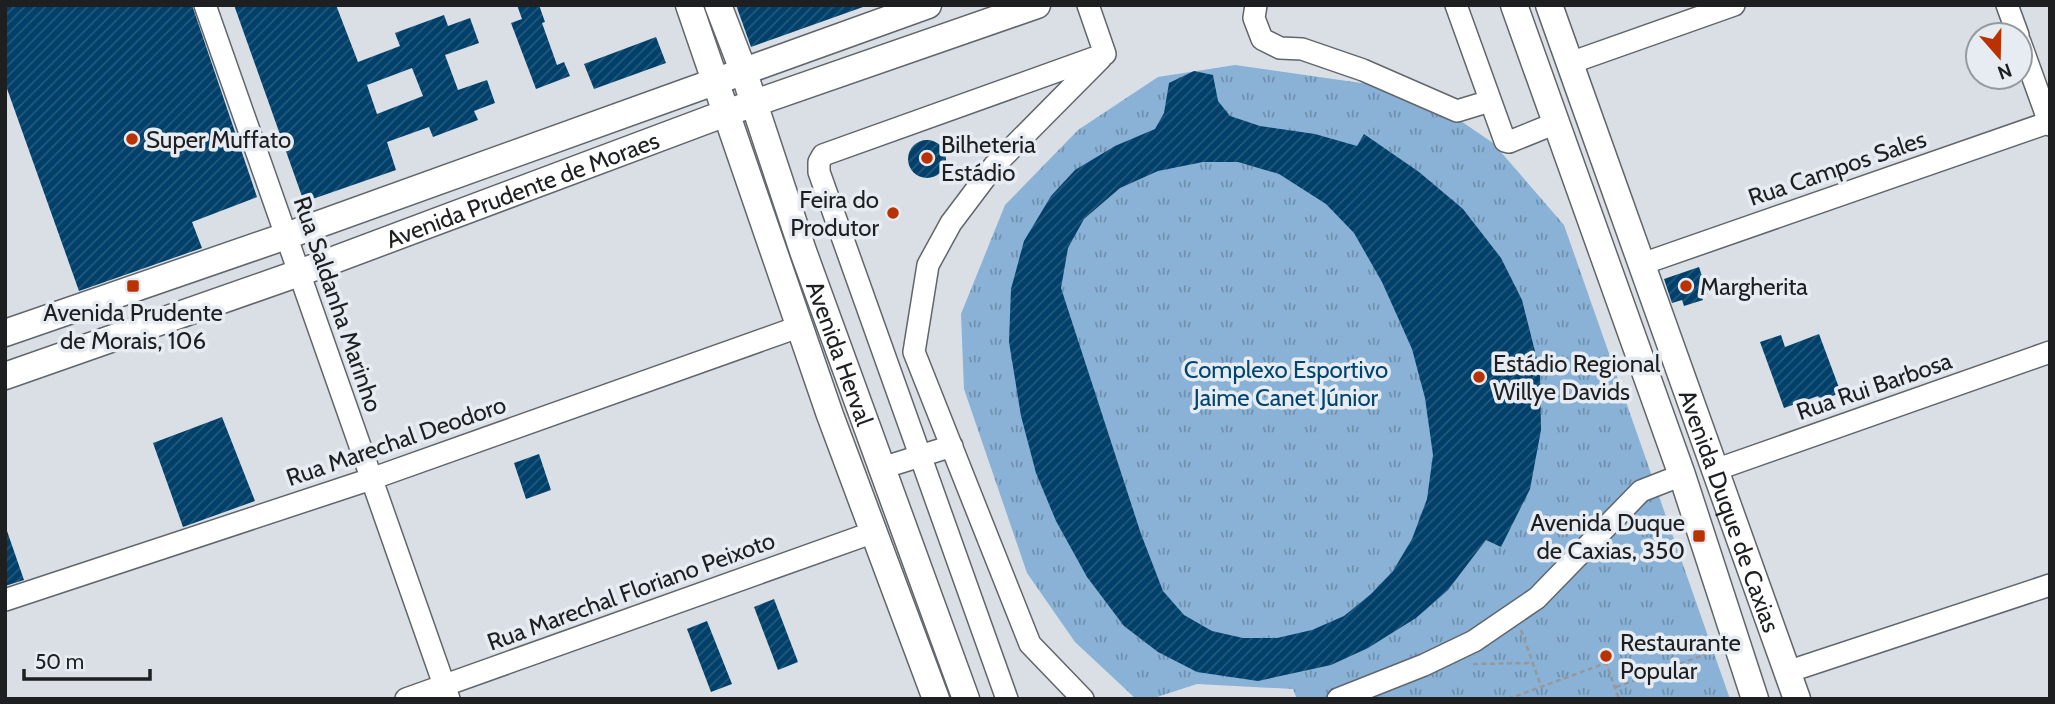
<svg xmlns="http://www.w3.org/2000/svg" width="2055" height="704" viewBox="0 0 2055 704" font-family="Cabin,sans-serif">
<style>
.park{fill:url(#park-tufts)}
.building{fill:url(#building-hatch);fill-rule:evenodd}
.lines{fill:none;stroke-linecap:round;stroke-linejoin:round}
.minor-casing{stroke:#61666b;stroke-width:24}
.major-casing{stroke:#61666b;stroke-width:29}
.path{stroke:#94989d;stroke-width:2.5;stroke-dasharray:5 3.5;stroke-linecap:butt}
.minor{stroke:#fff;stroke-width:21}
.major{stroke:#fff;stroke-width:26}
.poi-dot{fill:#ba3102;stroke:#e6ecf2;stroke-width:2.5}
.labels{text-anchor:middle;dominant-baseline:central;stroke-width:7;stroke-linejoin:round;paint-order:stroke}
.poi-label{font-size:24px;fill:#1d1f21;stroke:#e6ecf2;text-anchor:start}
.street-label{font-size:24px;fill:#1d1f21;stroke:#e6ecf2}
.park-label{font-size:24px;fill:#004572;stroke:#e6ecf2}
</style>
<defs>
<pattern id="park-tufts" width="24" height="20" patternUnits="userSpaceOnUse" patternTransform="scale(1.75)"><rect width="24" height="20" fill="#89b2d6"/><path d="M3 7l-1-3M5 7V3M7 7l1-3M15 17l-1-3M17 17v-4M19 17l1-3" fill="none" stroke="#6f90ad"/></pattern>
<pattern id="building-hatch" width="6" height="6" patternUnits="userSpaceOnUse" patternTransform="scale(1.75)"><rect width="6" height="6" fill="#00406a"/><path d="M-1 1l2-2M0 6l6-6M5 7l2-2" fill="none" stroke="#25597a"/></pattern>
</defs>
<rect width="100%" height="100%" fill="#d9dfe5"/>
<path class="park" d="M1235,65l133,19 68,20 57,39 71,82 166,474h-433l-4,-10 -96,-5 -46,15h-15l-61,-57 -48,-69 -63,-184 -3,-75 44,-109 73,-75 80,-53z"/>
<path class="building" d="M5,5h187l65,192 -65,25 10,26 -123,43 -74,-208z
M234,5h102l22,57 42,-16 -5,-13 49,-18 4,11 22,-8 9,25 -34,12 13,35 29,-10 8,23 -21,8 4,9 -45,17 -4,-10 -42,15 9,28 -92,32zM412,68l11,28 -46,18 -10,-29z
M517,5h22l6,17 -3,1 15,42 7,-3 6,14 -34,13 -25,-66 11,-4z
M736,5h126l1,2 -112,40z
M656,37l10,26 -72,26 -10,-25z
M1194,71l19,4 5,26 12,15 30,10 55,8 42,12 7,-12 55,38 44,37 38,49 21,42 18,71 1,59 -11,59 -29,58 -15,-7 -38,50 -32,28 -48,30 -37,17 -73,16 -61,-9 -39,-20 -34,-26 -37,-49 -31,-56 -20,-48 -15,-57 -12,-74 2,-53 13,-48 27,-45 24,-26 40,-24 40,-17 9,-16 5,-30zM1203,162h35l41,12 47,30 28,29 28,49 30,67 13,49 8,57 -6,44 -15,40 -19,32 -22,23 -27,22 -32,14 -35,8h-34l-31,-7 -28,-16 -21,-24 -22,-57 -80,-246 7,-40 16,-29 36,-31 38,-17z
M908 159a19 19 0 1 1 38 0a19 19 0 1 1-38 0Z
M1699,267l9,27 -7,2 2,4 -19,6 -2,-6 -10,3 -8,-24z
M1819,334l22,59 -21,7 -2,-4 -34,12 -24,-66 21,-7 4,12z
M222,417l33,84 -72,26 -30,-84z
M539,454l12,36 -25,9 -12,-36z
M7,531l17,49 -19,6v-54z
M774,599l24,63 -20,8 -24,-63z
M707,621l25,63 -21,8 -24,-63z"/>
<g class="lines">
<defs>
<path id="minor" d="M205,5l244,694
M1256,5l-2,13 8,21 18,9 22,1 61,21 94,41 33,-10
M1456,5l49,136 4,1 47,-19
M2007,5l11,30
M2020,42l30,83
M1570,63l164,-58
M1642,264l408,-142
M882,468l70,-22
M1715,470l335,-118
M5,600l366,-121 430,-153
M1787,672l263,-87
M406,699l468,-167
M1007,699l-188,-527v-10l4,-7 282,-101 -17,-49
M1083,699l-53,-55 -116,-292 14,-87 23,-42 43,-57 107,-108
M1338,699l86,-34 50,-24 63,-43 104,-107 41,-16"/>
<g id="major">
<path d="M689,5l141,410 106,284"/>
<path id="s1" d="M718,5l25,65 60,181 163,448"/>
<path d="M1514,5l168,470 73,224"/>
<path id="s2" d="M1549,5l248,694"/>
<path d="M5,333l281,-97 642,-231"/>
<path id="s3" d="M5,376l294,-103 427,-160 311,-108"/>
</g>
</defs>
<use href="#minor" class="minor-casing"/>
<use href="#major" class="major-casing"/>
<path class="path" d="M1521,630l20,56
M1473,664l60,-1
M1616,687l99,-36
M1508,699l98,-36 13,36"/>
<use href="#minor" class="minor"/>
<use href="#major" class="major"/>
</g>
<g class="poi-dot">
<circle cx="132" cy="139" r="7"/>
<circle cx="927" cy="158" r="7"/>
<circle cx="893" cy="213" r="7"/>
<rect x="126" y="279" width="14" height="14" rx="3.5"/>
<circle cx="1686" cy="286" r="7"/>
<circle cx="1479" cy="377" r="7"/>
<rect x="1692" y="529" width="14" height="14" rx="3.5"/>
<circle cx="1606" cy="656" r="7"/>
</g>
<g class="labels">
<g class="poi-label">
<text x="146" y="139">Super Muffato</text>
<text x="941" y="144">Bilheteria<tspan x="941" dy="28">Estádio</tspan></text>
<text x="879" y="199" text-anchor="end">Feira do<tspan x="879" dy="28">Produtor</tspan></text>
<text x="1700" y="286">Margherita</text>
<text x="133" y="312" text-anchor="middle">Avenida Prudente<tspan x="133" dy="28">de Morais, 106</tspan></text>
<text x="1493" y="363">Estádio Regional<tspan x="1493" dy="28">Willye Davids</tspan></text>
<text x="1685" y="522" text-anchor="end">Avenida Duque<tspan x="1685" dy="28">de Caxias, 350</tspan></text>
<text x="1620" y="642">Restaurante<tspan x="1620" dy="28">Popular</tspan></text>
</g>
<g class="street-label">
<text transform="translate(1837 168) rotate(-19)">Rua Campos Sales</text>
<text stroke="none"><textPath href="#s3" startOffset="550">Avenida Prudente de Moraes</textPath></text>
<text transform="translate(338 304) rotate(71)">Rua Saldanha Marinho</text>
<text stroke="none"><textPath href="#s1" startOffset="369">Avenida Herval</textPath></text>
<text transform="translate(1874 386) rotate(-19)">Rua Rui Barbosa</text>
<text transform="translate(396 441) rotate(-19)">Rua Marechal Deodoro</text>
<text stroke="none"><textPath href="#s2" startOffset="537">Avenida Duque de Caxias</textPath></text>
<text transform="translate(631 591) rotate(-20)">Rua Marechal Floriano Peixoto</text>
</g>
<g class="park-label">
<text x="1286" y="369">Complexo Esportivo<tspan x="1286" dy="28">Jaime Canet Júnior</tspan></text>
</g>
</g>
<rect width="2055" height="704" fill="none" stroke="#1d1f21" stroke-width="14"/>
<g transform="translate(1999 56) rotate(160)"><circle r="33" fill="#e6ecf2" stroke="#969a9e" stroke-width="2"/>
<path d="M0-5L12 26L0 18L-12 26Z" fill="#ba3102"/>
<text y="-10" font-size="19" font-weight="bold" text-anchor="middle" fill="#1d1f21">N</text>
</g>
<path d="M24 669v10h126v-10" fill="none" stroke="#1d1f21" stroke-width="3.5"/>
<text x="35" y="669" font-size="21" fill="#1d1f21" stroke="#e6ecf2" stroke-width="5" paint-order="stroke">50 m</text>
</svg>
